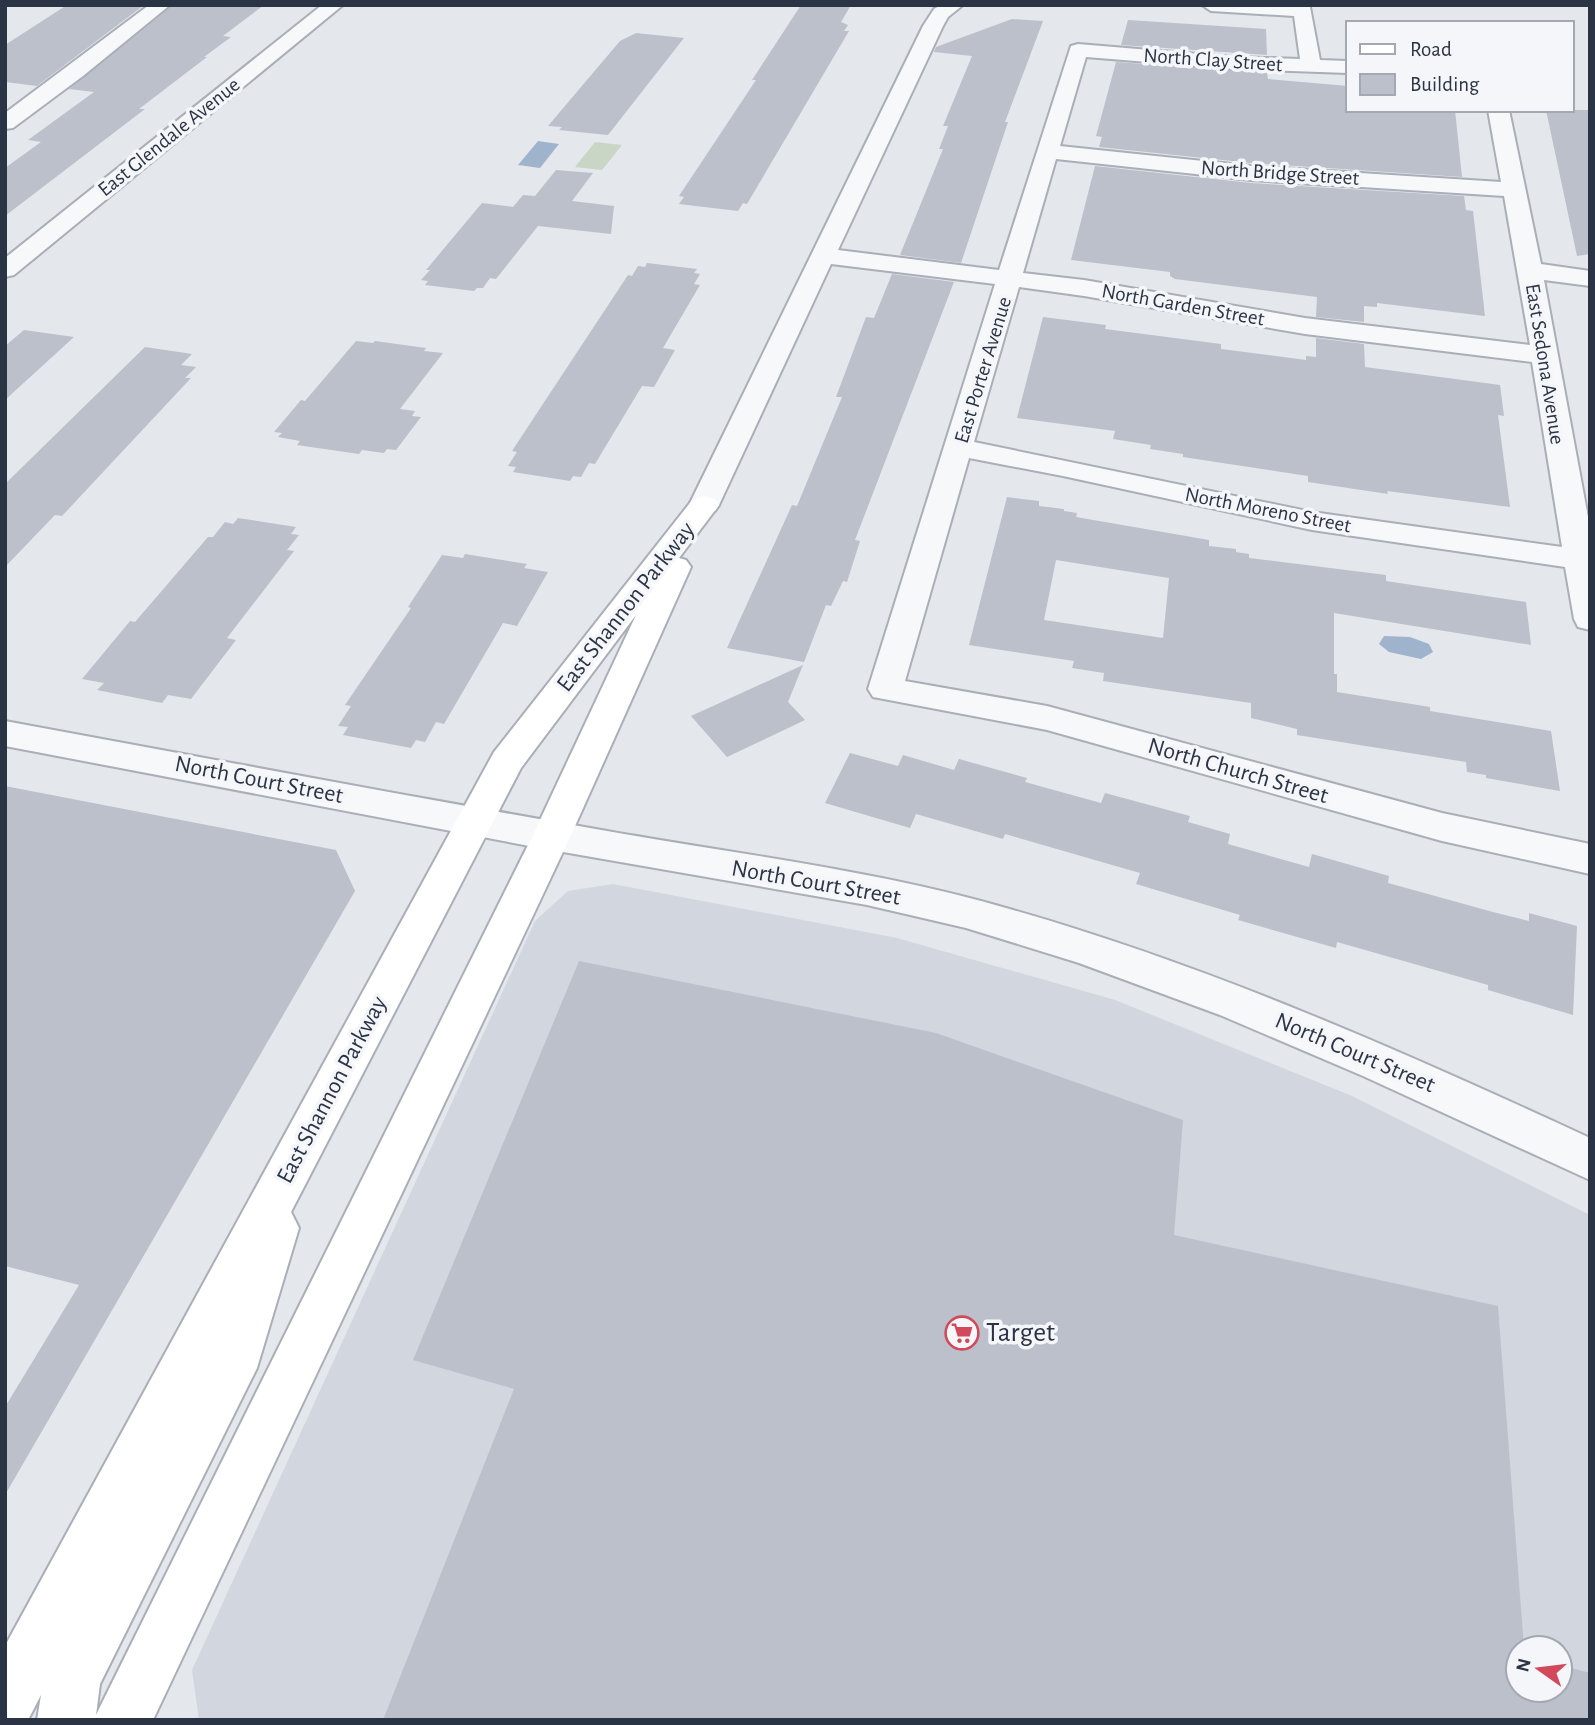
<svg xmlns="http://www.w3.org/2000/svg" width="1595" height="1725" viewBox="0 0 1595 1725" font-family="'Alegreya Sans',sans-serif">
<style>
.built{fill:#d2d6de;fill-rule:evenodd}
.green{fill:#c9d6c5}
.water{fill:#9fb4cc}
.building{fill:#bbc0ca;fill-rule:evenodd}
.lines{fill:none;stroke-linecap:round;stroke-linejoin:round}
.street-casing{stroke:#a9aeb7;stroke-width:4}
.secondary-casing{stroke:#a9aeb7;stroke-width:4}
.street{fill:#f7f8fa;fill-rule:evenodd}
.secondary{fill:#fff;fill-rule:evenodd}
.labels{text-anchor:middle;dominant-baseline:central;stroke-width:7;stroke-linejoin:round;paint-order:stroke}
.far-street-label{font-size:21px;fill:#2b3445;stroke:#f4f6f9}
.street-label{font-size:24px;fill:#2b3445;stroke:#f4f6f9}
.near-poi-label{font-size:28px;fill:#2b3445;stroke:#f4f6f9;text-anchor:start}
</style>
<rect width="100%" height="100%" fill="#e4e7ec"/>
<path class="built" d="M613,884l284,54 218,62 237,96 238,119v505h-1391l-7,-50 343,-749 33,-30zM1518,1648h42v42h-42z"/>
<path class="green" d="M595,142l27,3 -20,25 -27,-3z"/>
<path class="water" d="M538,141l21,3 -19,24 -22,-3z
M1384,636l26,1 19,7 4,8 -12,7 -32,-7 -10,-8z"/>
<path class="building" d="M67,5h77l-107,81 -32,-4v-37z
M173,5h91l-41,31 8,1 -27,20h3l-68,52h6l-140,107v-48l36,-26 -13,-2 66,-48 -25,-3z
M801,5h50l-10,17 7,3 -4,6h5l-102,173 -4,-1 -5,8 -59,-7 5,-7 -5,-1 77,-116h-4z
M1012,19l31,2 -38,101h3l-47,141 -61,-8 43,-106h-4l9,-23h-5l29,-70 -38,-4 2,-5z
M1128,20l138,9 1,26 -146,-10z
M636,33l48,5 -76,97 -49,-5 3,-3 -14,-1 72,-85z
M1116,62l151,11 1,6 80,7v24h107l7,67 -211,-14 -152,-16 3,-10 -6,-1z
M1546,110h44v144l-13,2z
M1095,166l156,17 213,13 2,14 7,1 12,105 -108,-13v4l-13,-1v16l-48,-5 1,-20 -142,-18 -5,-3v-4l-99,-12z
M556,170l37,3 -21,28 42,5 -3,28 -73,-8 -42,53 -6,-1 -7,10h-6l-3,3 -49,-6 3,-4 -7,-1 9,-10h-4l56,-67 31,4 10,-12 12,1z
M647,263l50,6 -3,4 6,1 -6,10 6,1 -37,63 12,2 -21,37 -12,-1 -47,78 -6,-1 -8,14 -8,-1 -3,5 -57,-9 3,-5 -8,-1 9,-14 -5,-1 50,-76 66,-100 4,1 6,-10 7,1z
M892,274l62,8 -99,258 5,1 -13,41 -4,-1 -12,25 -5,-1 -22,57 -77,-14 65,-143 5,1 45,-109h-6l30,-80 8,1z
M1043,317l63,8 -1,4 116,15v5l85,11v-4l10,1v-19l48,6 1,23 135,18 4,31 -6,-1 12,92 -123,-16 1,3 -80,-12v-6l-125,-19v-3l-33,-5 1,-4 -38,-6 2,-8 -98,-13z
M24,330l50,7 -69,63v-54z
M356,341l17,2 2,-2 51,7 -2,3 19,2 -43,56 15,2 -3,5 9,1 -25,33 -9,-1 -3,4 -22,-3 -3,4 -62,-9 3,-4 -22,-4 4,-4 -8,-1 27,-32 4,1z
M145,347l47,7 -11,11 15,2 -11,11h6l-129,138 -7,-1 -50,52v-83z
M1007,497l32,4v5l25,3v2l13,2 -1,4 133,23v6l27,3v3l13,2v4l137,17v6l140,21 5,43 -197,-32v61h3v18l93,15v4l121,20 9,60 -74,-13v-3l-19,-3 -1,-10 -169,-27v-6l-46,-11v-15l-148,-22 1,-8 -32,-5 2,-7 -105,-16zM1056,560l113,18 -6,60 -119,-18z
M238,518l58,9 -5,7 8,1 -12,15 7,1 -67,87 9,2 -45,59 -23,-4 -6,8 -65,-13 7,-7 -22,-4 48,-58 5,1 73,-85h5l12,-15 8,2z
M465,554l62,10 -3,4 24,4 -31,54 -14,-3 -59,101 -8,-2 -11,20 -9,-2 -5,8 -68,-13 5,-8 -10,-1 13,-20 -6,-1 66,-97 -3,-1 34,-52 21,3z
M803,665l-15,37 17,18 -78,37 -36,-41z
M850,753l48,13 5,-11 51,15 5,-11 68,19 -2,4 76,21 4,-10 85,23 -2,6 42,12 -2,10 81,23 3,-13 77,22 -1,7 105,29 36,9v-8l48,13 -4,89 -85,-25v-5l-151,-43 -1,6 -98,-28 2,-5 -104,-31 4,-11 -135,-39 -2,5 -87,-25 -6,14 -85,-25z
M5,786l331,64 19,41 -350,604v-88l74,-122 -74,-19z
M579,961l357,72 247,87 -9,115 324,71 26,342h-6v42h42v-25l30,8v47h-1207l131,-331 -101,-29z"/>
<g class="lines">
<defs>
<path id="street" d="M149,5h21l-87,71 -70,52 -8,1v-16z
M322,5h21l-329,270 -9,2v-19z
M941,5h22l-15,12 -5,9 -105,224 161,20 72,-224 7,-2 156,13 66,2 -6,-43 -83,-5 -9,-6 108,2 10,53 28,1v12l-114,-4 -148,-12 -26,89 191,20 250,16 -13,-72h21l32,154 49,7v15l-46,-6 46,248v102l-12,-3 -4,-8 -9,-52 -253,-37 -249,-54 -94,-18 -64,223 142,25 395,107 148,31v30l-148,-33 -395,-111 -174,-33 -5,-8 127,-405 -164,-20 -112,241 -4,6 -11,3 -11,-3 -4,-6 234,-479 11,-17zM1056,159l195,21 253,16 26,149 -225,-27 -221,-38 -61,-7zM1019,287l65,9 221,38 227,28 30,185 -250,-35 -338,-70z
M5,721c201,37 401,75 602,110 136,24 274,40 406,79 199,57 389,141 577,228v42l-227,-104 -143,-61 -141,-52 -113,-35 -99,-23 -327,-57 -535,-102z"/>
<path id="secondary" d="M704,496l11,3 4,6 -40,53 7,2 5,7 -120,268 -418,885h-116l4,-25 -13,25h-23v-74l489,-894 199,-253zM636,615l-103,220 -437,880 4,-31 157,-316 42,-140 -8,-16 230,-444z"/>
</defs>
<use href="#street" class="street-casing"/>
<use href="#secondary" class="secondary-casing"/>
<use href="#street" class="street"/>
<use href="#secondary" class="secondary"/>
</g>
<defs>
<symbol id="supermarket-ring" viewBox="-11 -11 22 22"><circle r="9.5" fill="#f4f6f9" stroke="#d1495b" stroke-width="1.5"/><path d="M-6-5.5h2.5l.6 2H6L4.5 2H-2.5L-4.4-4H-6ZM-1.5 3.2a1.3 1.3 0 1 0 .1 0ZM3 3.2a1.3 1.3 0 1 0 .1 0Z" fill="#d1495b"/></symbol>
</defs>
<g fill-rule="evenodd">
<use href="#supermarket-ring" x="943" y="1314" width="38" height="38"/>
</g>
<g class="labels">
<g class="far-street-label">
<text transform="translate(1213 60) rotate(4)">North Clay Street</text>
<text transform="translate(169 137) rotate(-39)">East Glendale Avenue</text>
<text transform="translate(1280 173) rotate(4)">North Bridge Street</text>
<text transform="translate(1183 305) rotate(10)">North Garden Street</text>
<text transform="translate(1545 364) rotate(81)">East Sedona Avenue</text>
<text transform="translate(983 370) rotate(-73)">East Porter Avenue</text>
<text transform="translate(1268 510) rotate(11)">North Moreno Street</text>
</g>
<g class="street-label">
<text transform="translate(626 607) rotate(-52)">East Shannon Parkway</text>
<text transform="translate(1238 771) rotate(16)">North Church Street</text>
<text transform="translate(259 780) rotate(11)">North Court Street</text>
<text transform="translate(816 883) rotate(10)">North Court Street</text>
<text transform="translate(1355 1053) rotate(23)">North Court Street</text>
<text transform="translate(332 1090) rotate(-62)">East Shannon Parkway</text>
</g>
<g class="near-poi-label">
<text x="986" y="1333">Target</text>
</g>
</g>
<rect width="1595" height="1725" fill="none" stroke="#2b3445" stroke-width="14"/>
<rect x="1346" y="21" width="228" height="91" fill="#f4f6f9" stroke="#a4a8b1" stroke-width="2"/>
<rect x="1360" y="44" width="35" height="10" fill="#ffffff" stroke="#a4a8b1" stroke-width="2"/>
<text x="1410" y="56" font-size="21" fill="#2b3445">Road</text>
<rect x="1360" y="74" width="35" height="21" fill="#bbc0ca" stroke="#a4a8b1" stroke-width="2"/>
<text x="1410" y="91" font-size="21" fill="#2b3445">Building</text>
<g transform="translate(1539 1669) rotate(284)"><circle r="33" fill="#f4f6f9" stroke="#a4a8b1" stroke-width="2"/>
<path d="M0-5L12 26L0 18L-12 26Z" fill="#d1495b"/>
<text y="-10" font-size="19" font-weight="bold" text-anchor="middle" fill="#2b3445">N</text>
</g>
</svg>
